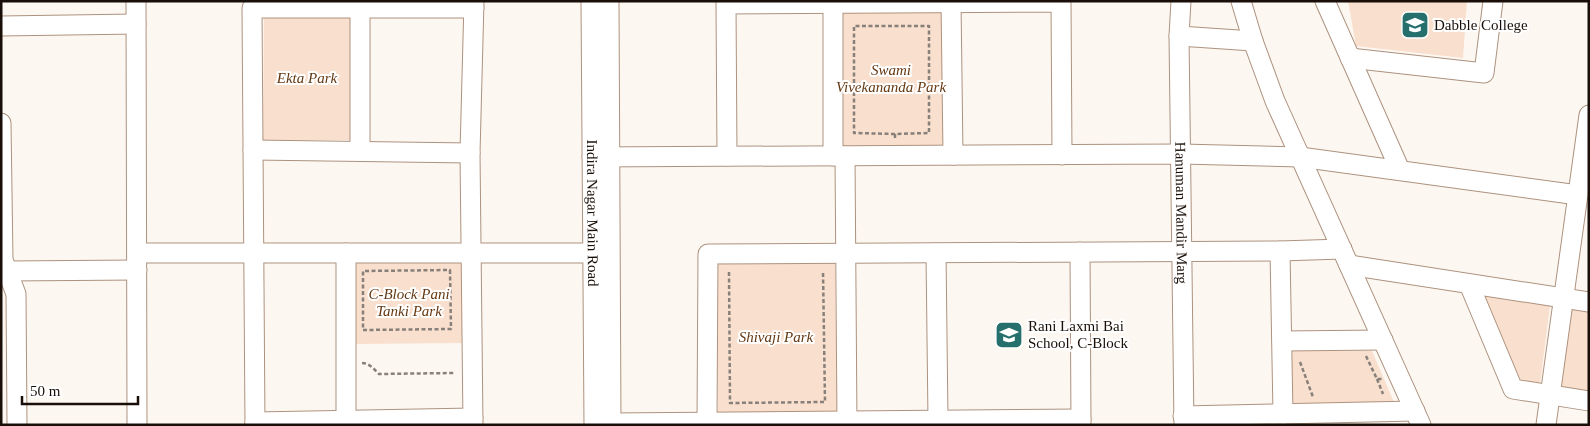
<svg xmlns="http://www.w3.org/2000/svg" width="1590" height="426" viewBox="0 0 1590 426" font-family="'Times New Roman',serif">
<style>
.green{fill:#f9dfcd}
.lines{fill:none;stroke-linecap:round;stroke-linejoin:round}
.minor-casing{stroke:#ad927e;stroke-width:21}
.path{stroke:#88807a;stroke-width:2.5;stroke-dasharray:4 2.5;stroke-linecap:butt}
.minor{stroke:#fff;stroke-width:19}
.labels{text-anchor:middle;dominant-baseline:central;stroke-width:4;stroke-linejoin:round;paint-order:stroke}
.poi-label{font-size:15px;fill:#190f08;stroke:#fff;text-anchor:start}
.park-label{font-size:15px;font-style:italic;fill:#643812;stroke:#fff}
.street-label{font-size:15px;fill:#190f08;stroke:#fff}
</style>
<rect width="100%" height="100%" fill="#fdf7f2"/>
<path class="green" d="M1348,1h119l-4,57 -107,-12z
M942,10l1,135 -102,1 -2,-134z
M264,16l87,1 -1,123h-87z
M464,260v83l-111,1v-83z
M835,261l2,151 -119,2 -2,-151z
M1483,296l67,10 -10,78 -20,-3z
M1569,306l20,3v87l-31,-4z
M1291,350l81,1 25,58 -106,-1z"/>
<g class="lines">
<defs>
<g id="minor">
<path d="M136,1l1,424"/>
<path id="s1" d="M591,1l3,424"/>
<path d="M609,1l2,424"/>
<path d="M951,1l2,154"/>
<path id="s2" d="M1181,1l-2,35 5,389"/>
<path d="M1241,1l12,40 22,60 146,324"/>
<path d="M1325,1l75,169"/>
<path d="M833,4v152"/>
<path d="M1,26l135,-2"/>
<path d="M1179,36l74,5"/>
<path d="M1350,58l134,15 9,-72"/>
<path d="M1,123l2,137 13,34 1,131"/>
<path d="M253,150l217,3"/>
<path d="M360,151v-150"/>
<path d="M727,156l-1,-152 335,-2 1,153"/>
<path d="M845,156l2,269"/>
<path d="M592,157l589,-3 119,3 278,38"/>
<path d="M1080,252l1,173"/>
<path d="M137,253h456"/>
<path d="M936,253l2,167"/>
<path d="M1349,265l240,37"/>
<path d="M7,271l130,-1"/>
<path d="M1469,284l44,105 76,12"/>
<path d="M1282,341l101,-1"/>
<path d="M1283,414l-3,-163 62,-2"/>
<path d="M1183,416l232,-5"/>
<path d="M346,420v-167"/>
<path d="M255,422l218,-4"/>
<path d="M707,422l1,-168 572,-3"/>
<path d="M611,423l470,-4"/>
<path d="M255,425l-3,-417h222"/>
<path d="M473,425l-3,-272 4,-152"/>
<path d="M1546,425l43,-310"/>
</g>
</defs>
<use href="#minor" class="minor-casing"/>
<path class="path" d="M895,134l-41,-1v-107h75v107l-34,1v5
M450,270l1,59 -88,1v-59z
M729,272l1,131 95,-1 -2,-131
M1366,356l11,23h6
M1300,362l13,35
M362,363c7,0 12,6 17,11l76,-1
M1377,379l6,15"/>
<use href="#minor" class="minor"/>
</g>
<defs>
<symbol id="school-square" viewBox="-11 -11 22 22"><rect x="-9" y="-9" width="18" height="18" rx="4" fill="#256f6d" stroke="#fff"/><path d="M0-5L7-2L0 1L-7-2ZM-4 1L0 2.5L4 1V4Q0 6-4 4Z" fill="#fff"/></symbol>
</defs>
<g fill-rule="evenodd">
<use href="#school-square" x="1399" y="9" width="32" height="32"/>
<use href="#school-square" x="993" y="319" width="32" height="32"/>
</g>
<g class="labels">
<g class="poi-label">
<text x="1434" y="25">Dabble College</text>
<text x="1028" y="326">Rani Laxmi Bai<tspan x="1028" dy="17">School, C-Block</tspan></text>
</g>
<g class="park-label">
<text x="891" y="70">Swami<tspan x="891" dy="17">Vivekananda Park</tspan></text>
<text x="307" y="78">Ekta Park</text>
<text x="409" y="294">C-Block Pani<tspan x="409" dy="17">Tanki Park</tspan></text>
<text x="776" y="337">Shivaji Park</text>
</g>
<g class="street-label">
<text stroke="none"><textPath href="#s1" startOffset="212">Indira Nagar Main Road</textPath></text>
<text stroke="none"><textPath href="#s2" startOffset="212">Hanuman Mandir Marg</textPath></text>
</g>
</g>
<rect width="1590" height="426" fill="none" stroke="#190f08" stroke-width="5"/>
<path d="M22 396v8h116v-8" fill="none" stroke="#190f08" stroke-width="2.5"/>
<text x="30" y="396" font-size="15" fill="#190f08" stroke="#ffffff" stroke-width="4" paint-order="stroke">50 m</text>
</svg>
